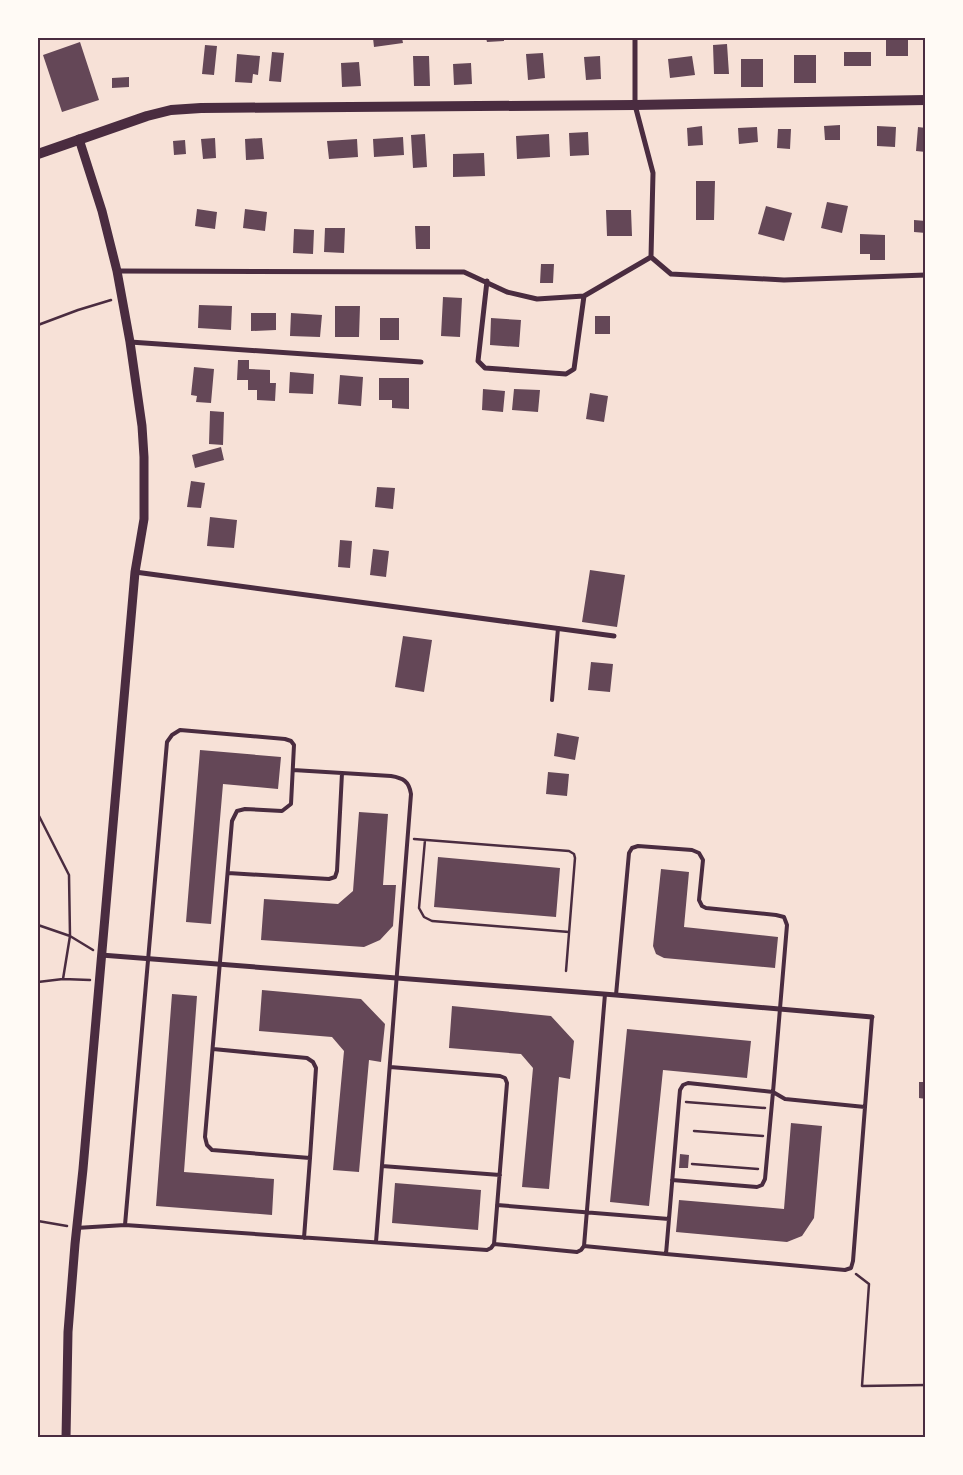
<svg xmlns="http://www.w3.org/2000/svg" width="963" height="1475" viewBox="0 0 963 1475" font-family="Barlow,sans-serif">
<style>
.building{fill:#644757}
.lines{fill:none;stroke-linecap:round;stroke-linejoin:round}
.path{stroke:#4a2c40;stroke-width:2.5}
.service{stroke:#4a2c40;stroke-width:4}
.minor{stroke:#4a2c40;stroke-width:5}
.tertiary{stroke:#4a2c40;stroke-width:9}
.secondary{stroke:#4a2c40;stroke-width:10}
.neatline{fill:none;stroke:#4a2c40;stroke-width:2}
</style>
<rect width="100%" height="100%" fill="#f7e1d7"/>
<path class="building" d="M373,38h29l1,5 -29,4z
M486,38h18v3l-17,1z
M886,38h22v18h-22z
M80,42l19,58 -37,12 -19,-57z
M727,44l2,30h-15l-1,-29z
M205,45l12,1 -3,29 -12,-1z
M272,52l12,1 -3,29 -12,-1z
M844,52h27v14h-27z
M543,53l2,25 -17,2 -2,-26z
M237,54l23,2 -2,19 -5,-1 -1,9 -17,-1z
M794,55h22v28h-22z
M413,56h16l1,30h-16z
M600,56l1,23 -15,1 -2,-23z
M692,56l3,19 -25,3 -2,-19z
M741,59h22v28h-22z
M359,62l2,24 -19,1 -1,-24z
M471,63l1,21 -18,1 -1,-21z
M129,77v10l-17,1v-10z
M840,125v15h-15l-1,-14z
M702,126l1,19 -15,1 -1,-18z
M877,126l19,1 -1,20 -18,-1z
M757,127l1,15 -19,2 -1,-16z
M918,127l8,1v24l-10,-1z
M778,129h13l-1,20 -13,-1z
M588,132l1,23 -19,1 -1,-23z
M425,134l2,33 -14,1 -2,-33z
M549,134l1,23 -33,2 -1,-23z
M403,137l1,18 -30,2 -1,-18z
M215,138l1,20 -13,1 -2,-20z
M262,138l2,21 -18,1 -1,-21z
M357,139l1,18 -29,2 -2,-18z
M185,140l1,14 -12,1 -1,-14z
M484,153l1,23 -32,1v-23z
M696,181h19l-1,39h-18z
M827,202l21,4 -6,27 -21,-5z
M766,206l26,7 -8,28 -26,-7z
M197,209l20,3 -2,17 -20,-3z
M245,209l22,3 -2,19 -22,-3z
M606,210h25l1,26h-25z
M914,220l12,1v12l-12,-1z
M415,226h15v23h-14z
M325,228h20l-1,25 -20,-1z
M294,229l20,1 -1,24 -20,-1z
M860,234l25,1v25h-15v-6h-10z
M541,264h13l-1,19h-13z
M443,297l19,1 -2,39 -19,-1z
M199,305l33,1 -1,24 -33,-2z
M335,306h25l-1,31h-24z
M251,313h25v17l-25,1z
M291,313l31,2 -2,22 -30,-1z
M595,316h15v18h-15z
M380,318h19v22h-19z
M491,318l30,2 -2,27 -29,-2z
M238,360h11v9l21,1v13h6l-1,18 -18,-1v-10h-9v-10h-11z
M194,367l20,2 -3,34 -15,-1 1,-6 -6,-1z
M290,372l24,2 -1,20 -24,-1z
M340,375l23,2 -2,29 -23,-2z
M379,378h30v31l-17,-1v-8h-13z
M483,389l22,2 -2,21 -21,-2z
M514,389l26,1 -2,22 -26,-2z
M590,393l18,3 -4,26 -18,-3z
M210,411l14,1 -1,33 -14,-1z
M221,447l3,13 -29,8 -3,-13z
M191,481l14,2 -4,25 -14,-1z
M377,487l18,1 -2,21 -18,-2z
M210,517l27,3 -3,28 -27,-2z
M340,540l12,1 -2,27 -12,-1z
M373,549l16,2 -3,26 -16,-2z
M590,570l35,5 -8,52 -35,-5z
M403,636l29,4 -8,52 -29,-5z
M591,662l22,2 -3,28 -22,-2z
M557,733l22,4 -4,23 -21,-4z
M200,750l81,7 -3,32 -55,-5 -12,140 -25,-2z
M548,772l21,2 -2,22 -21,-2z
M359,812l29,2 -5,71h13l-3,41 -13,14 -16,7 -103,-7 3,-41 74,5 15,-13z
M438,857l122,11 -4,49 -122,-10z
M661,869l28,3 -5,55 94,10 -3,31 -111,-10 -8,-4 -3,-8z
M262,990l99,9 24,25 -4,38 -12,-2 -10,112 -26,-2 11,-119 -12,-14 -73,-6z
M172,994l25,2 -13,176 90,7 -2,36 -116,-9z
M452,1006l99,10 23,25 -4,38 -11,-2 -10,112 -27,-2 11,-119 -12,-14 -72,-6z
M627,1029l124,12 -4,37 -84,-8 -14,136 -39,-4z
M919,1082h7v17l-7,-1z
M791,1123l31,3 -8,92 -12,18 -15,6 -111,-10 3,-32 105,9z
M680,1154l9,1 -1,13h-9z
M395,1183l86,7 -3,40 -86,-7z"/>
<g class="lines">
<path class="path" d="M38,325l40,-15 33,-10
M38,814l31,61 1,61 -7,43
M414,839l155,12 5,3 1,4 -9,113
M425,840l-6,68 5,9 8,4 137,11
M38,925l32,11 23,14
M38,982l25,-3 27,1
M686,1102l79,6
M694,1131l69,5
M692,1164l66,5
M38,1221l29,5
M856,1274l13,10 -7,102 64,-1"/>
<path class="service" d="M552,700l6,-72
M293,770l98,6c12,2 18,5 20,18l-35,448
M228,873l101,6 6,-2 2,-6 5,-98
M616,995l13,-142 3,-5 6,-2 54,4 7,3 4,7 -4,40 3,6 4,2 70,7 8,2 3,8 -14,167 -85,-9 -5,2 -3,5 -1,11 -13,153 179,16 6,-2 2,-7 12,-154 -80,-8 -12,-7 -8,87 -3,6 -5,2 -85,-7
M213,1049l94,9 6,4 3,6 -6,90
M865,1107l7,-90
M382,1166l118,9
M497,1205l172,14
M125,1225l42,-483 5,-7 8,-5 105,9 6,2 3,4 -3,59 -9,7 -37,-2 -8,2 -5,10 -27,316 2,8 5,5 98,8 -6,80
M76,1228l49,-3 362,25 4,-2 3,-4 13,-161 -2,-5 -5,-2 -110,-9
M494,1244l83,8 4,-2 3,-4 21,-252
M584,1246l82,8"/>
<path class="minor" d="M635,38v67l18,68 -2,84
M651,257l20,17 113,6 142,-5
M117,271l347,1 43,20 30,7 47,-3 67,-39
M487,281l-9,80 7,7 81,6 8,-5 10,-73
M130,342l291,20
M135,572l479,64
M101,955l515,40 256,22"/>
<path class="tertiary" d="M66,1438l2,-106 7,-88 8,-75 52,-597 9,-53v-62l-2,-31 -12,-84 -13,-71 -15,-60 -23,-72"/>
<path class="secondary" d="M38,154l109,-38 24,-6 30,-2 434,-3 291,-5"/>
</g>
<rect width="963" height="1475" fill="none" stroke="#fffaf5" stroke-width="78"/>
<rect x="39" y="39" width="885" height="1397" class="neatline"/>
</svg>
